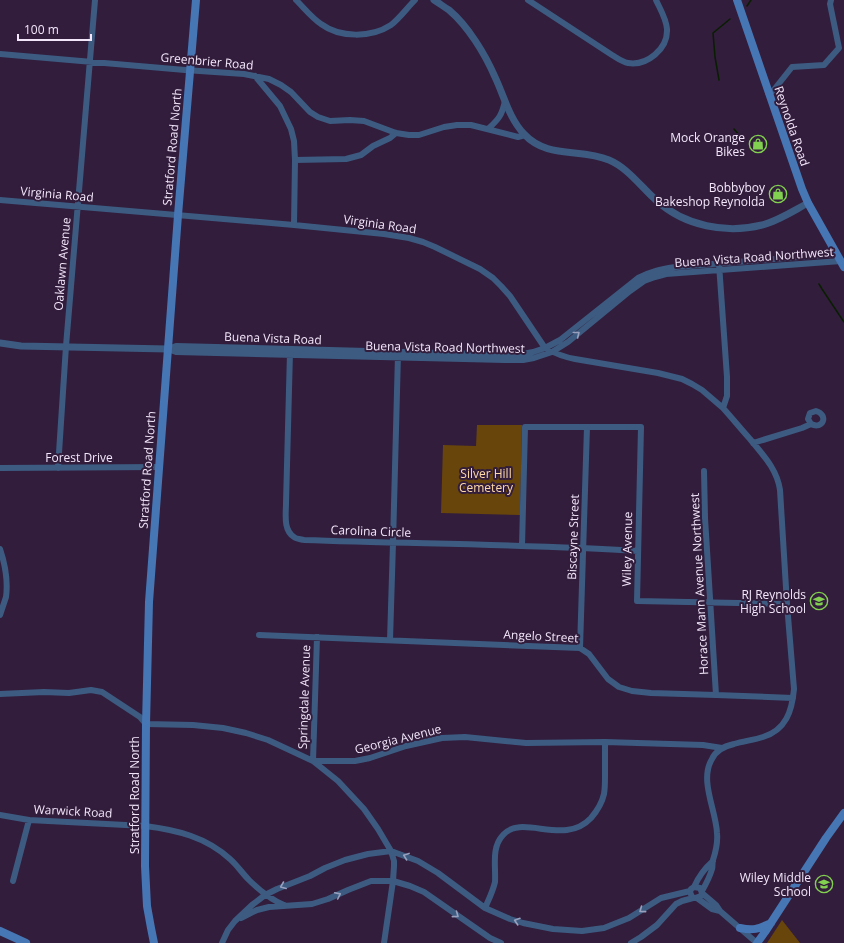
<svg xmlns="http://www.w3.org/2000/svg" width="844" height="943" viewBox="0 0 844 943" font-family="'Open Sans',sans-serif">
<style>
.green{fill:#67450b}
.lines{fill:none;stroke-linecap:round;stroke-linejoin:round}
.stream{stroke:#091e00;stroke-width:1.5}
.minor{stroke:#3d5b81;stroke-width:6}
.tertiary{stroke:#3d5b81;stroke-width:7}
.secondary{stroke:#4676b3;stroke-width:8}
.oneway{stroke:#98a0be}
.labels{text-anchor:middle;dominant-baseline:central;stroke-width:4;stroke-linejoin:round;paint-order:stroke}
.street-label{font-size:12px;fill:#f3e6fa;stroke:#321d3c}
.poi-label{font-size:12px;fill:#f3e6fa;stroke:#321d3c;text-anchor:end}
.park-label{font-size:12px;fill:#fedaa8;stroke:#321d3c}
</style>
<rect width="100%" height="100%" fill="#321d3c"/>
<path class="green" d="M477,425h45l-2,90 -79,-2 2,-68 33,1z
M782,920l18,23h-33z"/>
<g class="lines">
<path class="stream" d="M747,6l4,-6
M719,80l-4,-23 -2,-24 17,-14
M734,129l6,7
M819,284l3,5 22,33"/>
<path class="minor" d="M296,0c7,7 17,19 25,24 19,14 50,14 70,1 9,-7 16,-17 24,-25
M528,0l84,55c5,3 10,7 16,8 19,3 40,-14 39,-34 -1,-11 -7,-20 -11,-29
M0,54l185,16 59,4 25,5 12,6 10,7 19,20 8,5 12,4 20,-1 14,1 32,12 13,2h10l25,-8 13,-2h14l47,12 7,-2
M255,76l25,30 11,23 3,12 1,19 -1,65
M768,93l5,-2 19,-24 32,-2 15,-17 -9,-44 1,-4
M488,129c11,-10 14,-14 17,-28
M295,160l51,-1 15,-4 12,-9 17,-8 6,-5
M0,200l294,25 90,9 25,4 14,4 12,5 45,22 13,9 8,8 9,10 35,52c9,5 19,9 30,11l83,14 24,6 10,5 10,6 21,18
M168,349l8,3 329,8h18l11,-2 18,-6 16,-10 62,-51 14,-10 11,-4 11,-3 175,-13
M168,349l8,-3 342,9 15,-3 12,-4 15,-8 78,-62c14,-7 23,-9 38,-11l160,-13
M290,352l-4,151c0,11 -3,27 8,34 2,2 7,2 10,3 111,4 223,4 334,11
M753,443l49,-15 9,-4c12,6 18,-9 5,-13l-6,2 -2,6 3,5
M0,468l159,-1
M58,468l8,-122 29,-346
M704,471l1,47 11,177
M522,546l3,-119h116l-4,174 150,3
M0,549c5,15 8,33 6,48 -2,6 -4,12 -6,18
M259,635l220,9 101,4 9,6 19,25 11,8 13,4 19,2 65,2 77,3
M317,637l-4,124 25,20 26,28 14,20 13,22 3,10v5l-1,15 -9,62
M390,640l3,-97 5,-189
M580,648l7,-221
M0,694l44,-2 25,1 22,-3 11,2 38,25 6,7 47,1 30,3 23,5 22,7 45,21h42l15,-3 36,-12 36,-8 23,-1 61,6 79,-1 98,3 19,3
M0,815l29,5 116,6c32,4 61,11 85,33 7,6 12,14 19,21 11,11 22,20 37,26
M13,881l16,-61
M694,887c4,-9 11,-19 19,-26
M702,891c4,-7 8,-15 10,-22 1,-3 0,-6 1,-9 3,-9 5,-17 4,-27 -1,-23 -18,-53 -5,-74 4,-9 13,-13 22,-15 10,-3 20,-4 29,-7 23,-7 29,-26 31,-48l-7,-85 -7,-114c-3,-21 -17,-35 -30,-51 -9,-10 -18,-21 -27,-31l4,-12v-19l-8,-113
M702,893l-1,3 -6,2 -3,-1 -2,-5 1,-3 3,-2 6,1 2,5 14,12 4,6 37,32
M697,898l15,11 8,2
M485,908c4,-9 8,-17 10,-26 1,-16 -4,-34 8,-47 19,-22 61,12 88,-17 6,-7 11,-15 13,-24 1,-6 1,-13 1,-18 0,-12 0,-23 0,-34
M241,918l16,-8 12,-3 43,-3 16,-5 20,-9 23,-9h22l17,5 14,6 66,46 11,5
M222,943l6,-13 7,-9 17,-16 13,-10 12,-6 33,-13 15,-8 20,-8 23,-6 23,-3 27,10 20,12 47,35 25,11 13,4 30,6 29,2 22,-3 25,-10 32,-20 29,-7
M631,943l10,-6 16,-12 19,-21 6,-3 11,-3"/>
<path class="tertiary" d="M434,0c5,3 10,7 15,10 19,16 36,44 46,67 9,19 14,41 29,57 23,25 56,14 85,26 19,8 32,27 48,41 28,25 69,33 105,24 16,-4 31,-14 46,-22
M0,343l21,3 147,3"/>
<path class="secondary" d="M737,0l65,189 6,14 36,64
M740,928c14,3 18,1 31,-5
M0,931l26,12
M154,943l-3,-15 -4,-22 -2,-40 1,-142 3,-122 29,-387 18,-215
M757,943l8,-11 61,-94 18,-25"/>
</g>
<defs><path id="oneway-chevron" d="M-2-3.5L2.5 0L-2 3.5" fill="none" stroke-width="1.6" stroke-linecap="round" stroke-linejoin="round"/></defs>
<g class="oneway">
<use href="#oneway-chevron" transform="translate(577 334) rotate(-38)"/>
<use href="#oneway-chevron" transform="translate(406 856) rotate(-160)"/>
<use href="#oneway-chevron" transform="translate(283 886) rotate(158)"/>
<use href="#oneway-chevron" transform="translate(338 895) rotate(-26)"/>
<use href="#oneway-chevron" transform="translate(642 910) rotate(144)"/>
<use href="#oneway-chevron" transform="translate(456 915) rotate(36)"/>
<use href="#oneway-chevron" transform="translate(517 921) rotate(-162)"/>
</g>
<defs>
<symbol id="shop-ring" viewBox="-11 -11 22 22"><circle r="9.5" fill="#321d3c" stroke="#82d050" stroke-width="1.5"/><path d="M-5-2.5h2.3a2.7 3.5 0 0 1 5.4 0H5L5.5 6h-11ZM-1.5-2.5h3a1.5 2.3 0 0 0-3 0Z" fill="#82d050"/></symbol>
<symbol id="school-ring" viewBox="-11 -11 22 22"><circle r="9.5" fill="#321d3c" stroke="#82d050" stroke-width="1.5"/><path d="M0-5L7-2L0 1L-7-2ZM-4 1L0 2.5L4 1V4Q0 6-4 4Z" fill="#82d050"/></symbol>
</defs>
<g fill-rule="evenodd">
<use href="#shop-ring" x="748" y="134" width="20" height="20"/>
<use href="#shop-ring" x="768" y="184" width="20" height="20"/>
<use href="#school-ring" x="809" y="591" width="20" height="20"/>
<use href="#school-ring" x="814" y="874" width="20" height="20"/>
</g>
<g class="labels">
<g class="street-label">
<text transform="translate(207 61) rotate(5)">Greenbrier Road</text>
<text transform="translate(792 126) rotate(71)">Reynolda Road</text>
<text transform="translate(172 147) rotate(-85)">Stratford Road North</text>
<text transform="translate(57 194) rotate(5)">Virginia Road</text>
<text transform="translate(380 224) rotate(8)">Virginia Road</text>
<text transform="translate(754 257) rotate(-4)">Buena Vista Road Northwest</text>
<text transform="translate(62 264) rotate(-85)">Oaklawn Avenue</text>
<text transform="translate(273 338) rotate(2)">Buena Vista Road</text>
<text transform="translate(445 347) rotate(1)">Buena Vista Road Northwest</text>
<text x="79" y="457">Forest Drive</text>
<text transform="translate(147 470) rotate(-86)">Stratford Road North</text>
<text transform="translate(371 531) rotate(2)">Carolina Circle</text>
<text transform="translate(573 537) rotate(-88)">Biscayne Street</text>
<text transform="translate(627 549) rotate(-89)">Wiley Avenue</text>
<text transform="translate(699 584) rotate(-93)">Horace Mann Avenue Northwest</text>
<text transform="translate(541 636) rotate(3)">Angelo Street</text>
<text transform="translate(304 697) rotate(-88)">Springdale Avenue</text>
<text transform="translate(398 739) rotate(-14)">Georgia Avenue</text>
<text transform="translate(134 795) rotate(-90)">Stratford Road North</text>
<text transform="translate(73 811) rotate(3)">Warwick Road</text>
</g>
<g class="poi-label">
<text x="745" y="137">Mock Orange<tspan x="745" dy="14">Bikes</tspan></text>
<text x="765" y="187">Bobbyboy<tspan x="765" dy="14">Bakeshop Reynolda</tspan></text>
<text x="806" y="594">RJ Reynolds<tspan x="806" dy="14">High School</tspan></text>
<text x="811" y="877">Wiley Middle<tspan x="811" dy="14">School</tspan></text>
</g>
<g class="park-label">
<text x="486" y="473">Silver Hill<tspan x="486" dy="14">Cemetery</tspan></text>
</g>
</g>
<path d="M18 34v6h73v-6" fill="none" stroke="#f3e6fa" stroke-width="2"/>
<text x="24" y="34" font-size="12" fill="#f3e6fa" stroke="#321d3c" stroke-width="3" paint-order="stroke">100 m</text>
</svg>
